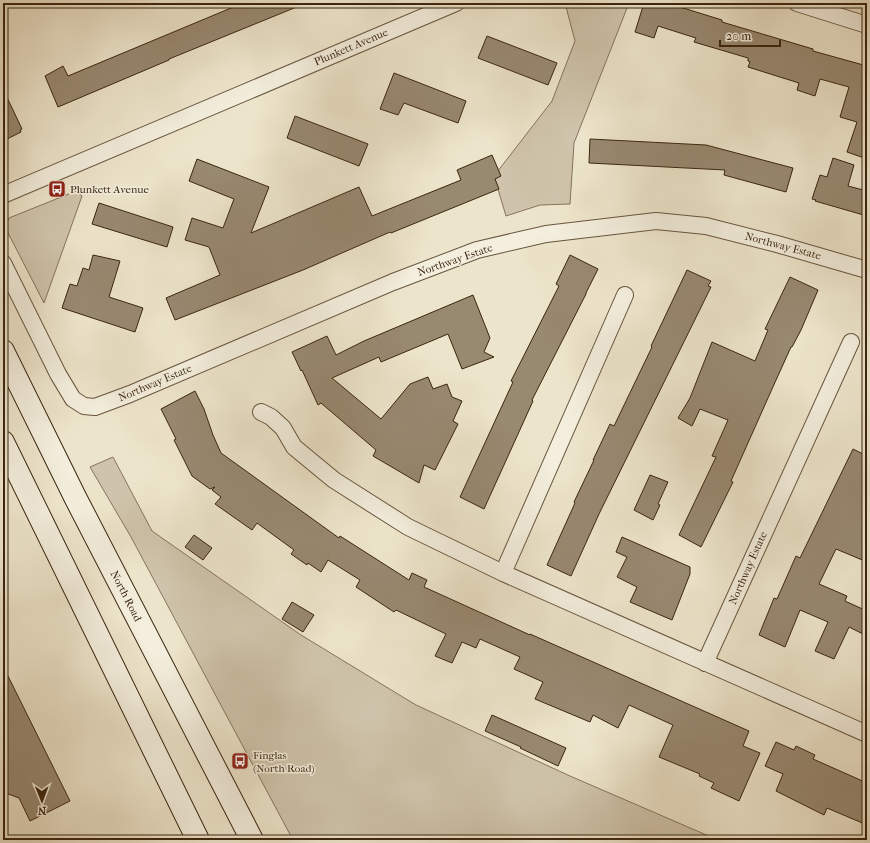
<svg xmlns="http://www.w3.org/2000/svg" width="870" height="843" viewBox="0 0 870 843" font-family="'IM FELL French Canon',serif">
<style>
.green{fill:#cfc4ab;stroke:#85745d}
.building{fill:#988971;stroke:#3b250f}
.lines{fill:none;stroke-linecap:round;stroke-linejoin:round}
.minor-casing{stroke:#68553e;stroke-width:18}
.secondary-casing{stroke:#3b250f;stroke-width:24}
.minor{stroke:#f3eedd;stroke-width:16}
.secondary{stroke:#f3eedd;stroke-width:22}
.labels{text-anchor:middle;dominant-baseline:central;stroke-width:3;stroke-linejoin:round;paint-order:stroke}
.street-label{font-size:11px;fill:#3b250f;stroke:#f3eedd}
.poi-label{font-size:11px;fill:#3b250f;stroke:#f3eedd;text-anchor:start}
</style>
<rect width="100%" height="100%" fill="#ede5cb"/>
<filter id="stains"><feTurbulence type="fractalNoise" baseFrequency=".005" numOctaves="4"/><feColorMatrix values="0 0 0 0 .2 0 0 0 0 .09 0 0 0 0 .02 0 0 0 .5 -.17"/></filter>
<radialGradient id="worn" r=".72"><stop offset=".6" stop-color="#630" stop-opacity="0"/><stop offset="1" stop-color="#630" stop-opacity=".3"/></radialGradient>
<path class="green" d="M565,3h64l-55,140 -4,61 -30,1 -34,11 -12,-40 58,-75 23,-60z
M76,191l6,5 -38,107 -39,-76 4,-9z
M113,457l39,74 149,104 115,70 154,71 148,64h-425l-162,-303 -41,-70z"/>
<path class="building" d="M243,3l61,1 -135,55v1l-111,47 -13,-31 18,-10 5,10z
M644,3h23l55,17v2l91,27v2l54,15v93l-20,-7 10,-30 -17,-5 9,-30 -29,-8 -5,17 -18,-6 2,-7 -51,-16 2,-5 -2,-1v-3l-54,-16 2,-4 -38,-12 -4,12 -19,-6z
M487,36l70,27 -9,22 -70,-27z
M394,73l72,28 -8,22 -54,-20 -6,12 -18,-6z
M3,89l19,40 -2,1 1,2 -18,9z
M295,116l73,28 -9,22 -72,-28z
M590,139l116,6 87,23 -7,24 -62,-17 1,-5 -136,-7z
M492,155l9,21 -6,3 4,10 -108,44 -1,-1 -87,38 -128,50 -9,-22 54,-23 -11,-28 -24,-7 7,-22 31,10 11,-29 -45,-18 8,-22 72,28 -18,46 108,-46 13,29 89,-36 -4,-10z
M833,158l21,7 -6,21 19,5v25l-52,-15 1,-1 -4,-1 8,-24 7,2z
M99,203l74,24 -6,20 -75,-23z
M93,255l27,6 -11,36 34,11 -8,24 -73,-24 8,-24 7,2 6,-18 6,2z
M570,255l28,14 -12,24v1l-54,106 1,1 -49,108 -24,-12 53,-115 -2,-1 48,-95 -3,-2z
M687,270l24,11 -3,5 3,1 -112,227 -28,62 -24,-11 28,-62 -1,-1 20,-42h-1l17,-36 4,2 38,-79 -1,-1z
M790,277l28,13 -17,40 -9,17h-1l-19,42 -41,92 2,1 -32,65 -22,-12 37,-78 -4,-1 16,-36 -28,-11 -8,17 -14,-8 12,-20 22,-56 43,19 13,-31 -3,-1z
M473,295l17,43 -6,14 10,5 -32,12 -14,-35 -67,28 -2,-5 -47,21 49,41 29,-35 18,-7 5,12 14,-5 5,13 10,4 -9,20 5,3 -23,46 -11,-5 -5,18 -46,-27 3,-6 -55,-47 -3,2 -16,-35 -1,1 -9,-19 35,-16 9,19 28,-14z
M195,391l9,18 9,26 8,18 118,85 1,-2 69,44 3,-7 15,7 -3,7 106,48v-1l219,97 -6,15 17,7 -21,48 -28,-13 3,-5 -15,-7 1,-2 -41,-17 14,-32 -44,-20 -11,23 -25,-13 -3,7 -55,-23 8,-17 -29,-13 6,-12 -40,-18 -4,9 -14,-6 -10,21 -17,-7 11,-22 -50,-24 -2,2 -38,-25 4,-7 -32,-20 -7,12 -13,-9 -1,2 -16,-11 3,-4 -37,-27 -5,7 -37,-26 6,-7 -9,-7 3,-3 -5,2 -18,-13 -18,-36 2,-1 -15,-30z
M853,449l14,7v106l-31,-13 -17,35 28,12 -2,5 22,10v25l-18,-9 -15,32 -19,-8 13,-29 -28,-12 -15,37 -26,-12 15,-37 3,1 19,-43 4,2z
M650,475l18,7 -10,22 2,1 -7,15 -19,-10z
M194,535l18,13 -9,12 -18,-13z
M622,537l68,30v7l-18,46 -42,-18 7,-15 -20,-10 10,-20 -11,-5z
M292,602l22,13 -11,17 -21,-13z
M3,666l67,135 -40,20 -11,-23 -16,-6z
M492,715l74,33 -8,18 -38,-18 1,-1 -36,-16z
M776,742l18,8 2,-4 19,9 -2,4 54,24v42l-40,-17 -3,7 -48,-24 7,-17 -18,-8z"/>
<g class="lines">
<defs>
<path id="minor" d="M797,3l70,22
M3,195l453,-192
M3,263l55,111 15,25 11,7 11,1 35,-13 263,-112 84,-32 69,-16 110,-13 50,5 71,18 90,26
M261,412l10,5 12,11 11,19 40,33 74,47 95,46 364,161
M503,573l122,-278
M705,663l146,-321"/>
<path id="secondary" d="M3,351l72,146 177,343
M3,442l195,398"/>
</defs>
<use href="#minor" class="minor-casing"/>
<use href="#secondary" class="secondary-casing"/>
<use href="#minor" class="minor"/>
<use href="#secondary" class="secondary"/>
</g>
<defs>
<symbol id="bus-square" viewBox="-11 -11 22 22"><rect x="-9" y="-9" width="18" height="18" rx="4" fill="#8f2418" stroke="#f3eedd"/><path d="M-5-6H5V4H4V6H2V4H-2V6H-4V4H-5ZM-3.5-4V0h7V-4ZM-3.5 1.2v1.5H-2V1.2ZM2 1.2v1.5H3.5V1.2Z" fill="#fff"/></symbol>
</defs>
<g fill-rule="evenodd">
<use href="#bus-square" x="47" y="179" width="20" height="20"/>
<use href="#bus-square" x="230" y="751" width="20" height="20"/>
</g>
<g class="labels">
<g class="street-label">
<text transform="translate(351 47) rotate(-23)">Plunkett Avenue</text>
<text transform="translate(783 246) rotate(15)">Northway Estate</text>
<text transform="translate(455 260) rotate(-19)">Northway Estate</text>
<text transform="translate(155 383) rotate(-23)">Northway Estate</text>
<text transform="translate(748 568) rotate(-66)">Northway Estate</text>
<text transform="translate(126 596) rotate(63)">North Road</text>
</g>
<g class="poi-label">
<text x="70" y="189">Plunkett Avenue</text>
<text x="253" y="755">Finglas<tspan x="253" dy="13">(North Road)</tspan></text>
</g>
</g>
<rect width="870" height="843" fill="none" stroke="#ede5cb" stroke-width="16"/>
<rect x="4" y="4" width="862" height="835" fill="none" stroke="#3b250f" stroke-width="2"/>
<rect x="8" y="8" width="854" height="827" fill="none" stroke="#3b250f"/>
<g transform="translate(42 801) rotate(179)" stroke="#f3eedd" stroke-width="3" paint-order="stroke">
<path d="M0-3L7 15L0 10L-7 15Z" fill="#3b250f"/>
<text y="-6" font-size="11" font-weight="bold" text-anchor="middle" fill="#3b250f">N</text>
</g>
<path d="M720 40v6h60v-6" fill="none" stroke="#3b250f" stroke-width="2"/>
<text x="726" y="40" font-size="12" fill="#3b250f" stroke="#f3eedd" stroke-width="3" paint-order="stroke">20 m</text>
<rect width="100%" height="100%" filter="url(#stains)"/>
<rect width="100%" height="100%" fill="url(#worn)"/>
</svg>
